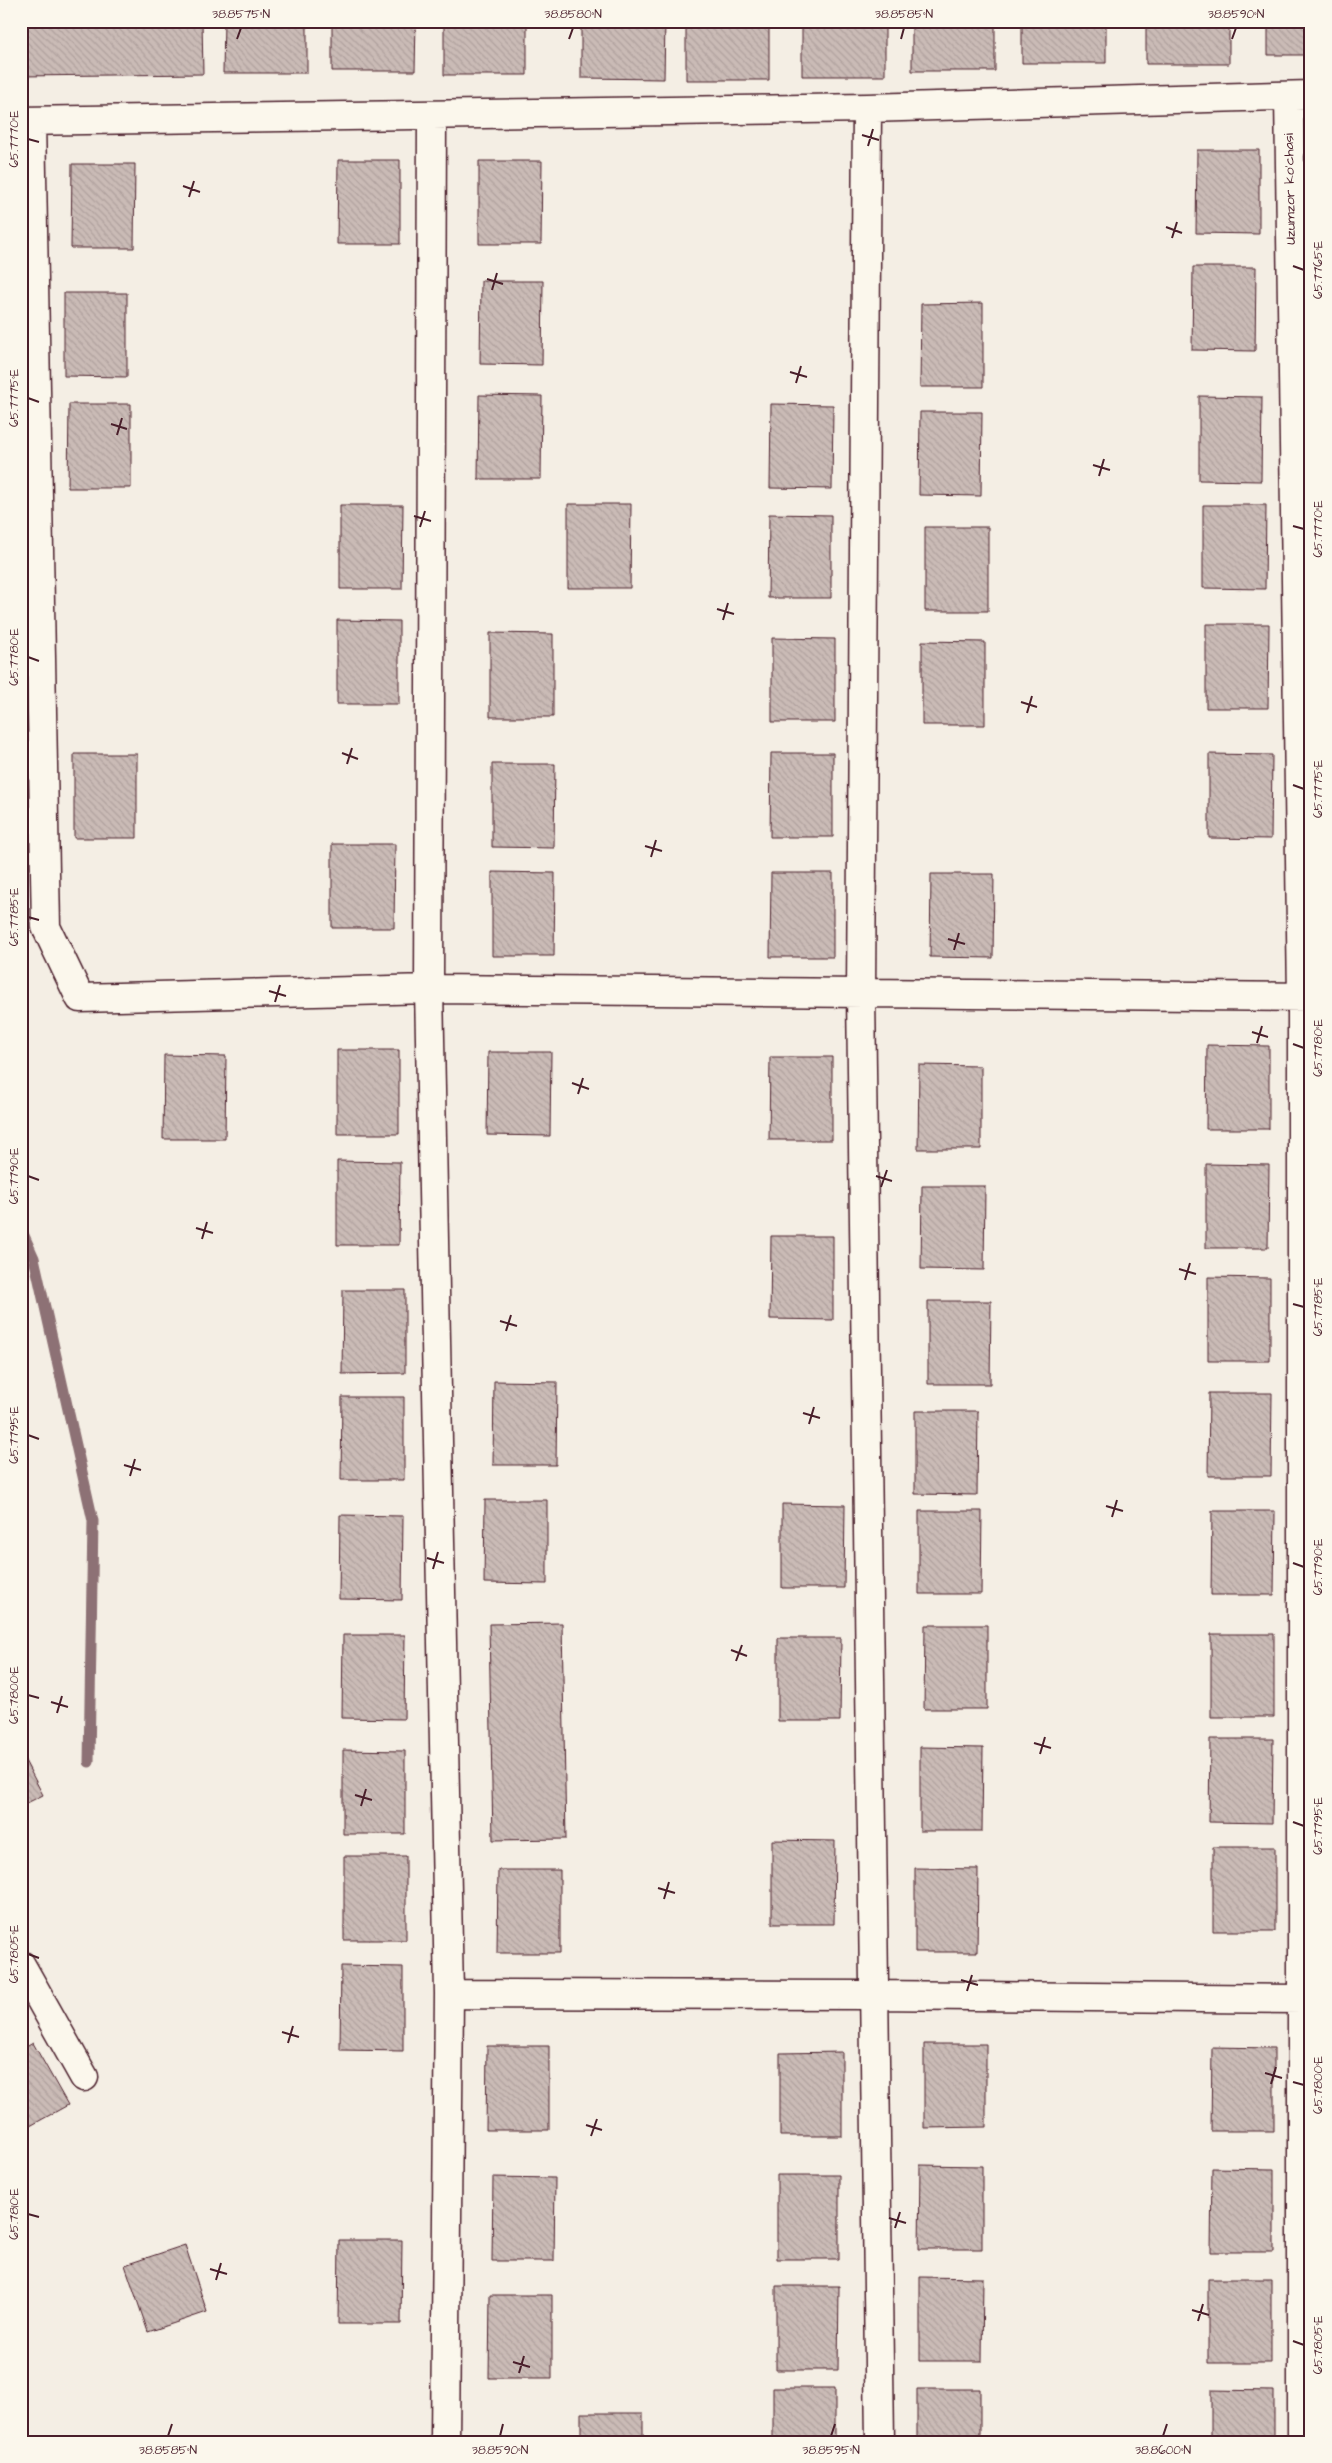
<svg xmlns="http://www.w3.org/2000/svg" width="1332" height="2463" viewBox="0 0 1332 2463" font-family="'Architects Daughter',sans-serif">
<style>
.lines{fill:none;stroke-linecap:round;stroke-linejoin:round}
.stream{stroke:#8d7174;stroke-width:11}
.building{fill:url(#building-back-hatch);stroke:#4a1f2b}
.street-casing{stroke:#4a1f2b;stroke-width:31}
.street{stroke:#fbf7ec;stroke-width:28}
.ticks{fill:none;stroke:#4a1f2b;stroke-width:2}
.labels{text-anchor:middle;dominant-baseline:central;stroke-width:4.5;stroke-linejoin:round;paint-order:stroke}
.street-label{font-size:14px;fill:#4a1f2b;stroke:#fbf7ec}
.neatline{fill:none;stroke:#4a1f2b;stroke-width:2}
.ticks-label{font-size:12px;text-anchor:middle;fill:#4a1f2b}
</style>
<defs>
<pattern id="building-back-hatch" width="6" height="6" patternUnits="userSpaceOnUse" patternTransform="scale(1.25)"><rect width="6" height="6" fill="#cabbb6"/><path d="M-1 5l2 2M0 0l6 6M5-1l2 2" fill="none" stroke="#afa09d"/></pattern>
</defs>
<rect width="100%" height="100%" fill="#f4eee4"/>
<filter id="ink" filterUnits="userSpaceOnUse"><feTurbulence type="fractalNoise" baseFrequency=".02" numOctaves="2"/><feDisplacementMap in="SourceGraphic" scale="10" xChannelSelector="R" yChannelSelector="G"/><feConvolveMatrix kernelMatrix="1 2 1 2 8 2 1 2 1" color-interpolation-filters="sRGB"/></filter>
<g filter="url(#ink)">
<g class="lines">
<path class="stream" d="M21,1229l13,29 59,263 -4,241"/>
</g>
<path class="building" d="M21,21h181l1,53 -182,2z
M224,21h83v52h-84z
M332,21h84l-1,50h-83z
M444,21h83v54h-83z
M581,21h84l-1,58 -83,-1z
M686,21h83v59h-83z
M802,21h83v55h-83z
M912,21h83v50h-83z
M1022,21h84v42h-84z
M1146,21h83v43h-83z
M1268,21h43v34h-43z
M1197,150h62v84l-63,-1z
M338,160h62v84h-63z
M479,161h63l-1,83h-62z
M72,164h63l-1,84h-63z
M1193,267h63l-1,84 -63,-1z
M481,281h62l-1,84 -62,-1z
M64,293h63v84l-63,-1z
M983,303v84h-63l1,-83z
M479,395l63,1 -1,83h-63z
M1199,396l63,1 -1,84 -62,-1z
M69,404h62v84h-63z
M771,404l62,1 -1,84 -62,-1z
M920,412h62l-1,84 -62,-1z
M568,504h63l-1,84h-62z
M340,505h63l-1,84h-62z
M1203,505h63l-1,84 -62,-1z
M769,514l62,1v83h-63z
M925,527h63v84h-63z
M337,620l62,1v83h-62z
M1206,624h63l-1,84h-62z
M490,633l63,1v83h-63z
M772,638l63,1v83h-63z
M922,641l63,1v83h-63z
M771,753h62v84h-63z
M74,754h63v84h-63z
M1209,754l63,1 -1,84 -62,-1z
M492,764h63l-1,84 -62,-1z
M332,844h63l-1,84h-62z
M492,872l63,1 -1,83h-62z
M771,873h62v84h-63z
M931,874h63l-1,84 -63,-1z
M1207,1045l62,1v83h-63z
M337,1050h62v84h-62z
M488,1052h63l-1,84 -63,-1z
M164,1055l62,1 -1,83h-62z
M770,1057h62v83h-63z
M919,1065l62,1v83h-63z
M337,1161l63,1 -1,83h-62z
M1206,1164l63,1 -1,83h-62z
M922,1186h63l-1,84 -63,-1z
M771,1236h62v84l-63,-1z
M1208,1277l62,1v83h-62z
M343,1290h62v83l-63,1z
M928,1301h63l-1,83h-62z
M494,1381l63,1 -1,83h-63z
M1209,1393h63l-1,83h-63z
M342,1397h62v83h-63z
M915,1411h63l-1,84 -62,-1z
M485,1500h62v84l-63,-1z
M782,1504l63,1 -1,83h-62z
M919,1511h63l-1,83h-62z
M1212,1511h63l-1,84h-63z
M340,1515l63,1 -1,84 -63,-1z
M562,1623l4,216 -73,1 -4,-216z
M925,1625h62v84h-63z
M1211,1634h63v83h-63z
M343,1635h62l-1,84 -62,-1z
M778,1638h63l-1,83h-62z
M1210,1739h63l-1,84 -63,-1z
M920,1747l63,1 -1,83h-62z
M343,1750l62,1v83h-62z
M21,1753l22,42 -22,11z
M772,1840l63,1 -1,83h-62z
M1213,1847h62v84h-62z
M344,1856h62v84h-62z
M915,1868l63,1 -1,83h-62z
M498,1870h62v83h-63z
M341,1966l62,1v84l-63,-1z
M33,2043l35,62 -47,26v-81z
M924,2044h62v83l-62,1z
M487,2046h62v84h-63z
M1212,2047l62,1v83h-63z
M842,2052v84h-62v-83z
M920,2165l62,1v83h-63z
M1212,2168l62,1v83h-63z
M777,2175h62v84h-62z
M493,2177l62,1 -1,83h-62z
M339,2240h63l-1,84h-63z
M185,2245l22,67 -59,20 -23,-67z
M920,2277l63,1 -1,83h-62z
M1208,2279h63v84h-63z
M776,2286h63l-1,84h-62z
M490,2295h62v83h-63z
M773,2388h62v54h-62z
M917,2389h63v53h-63z
M1211,2390l63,1v51h-63z
M581,2413h62v29h-62z"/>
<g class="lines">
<defs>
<path id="street" d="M1289,96l13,902v1444
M867,108l-6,886 19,1448
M432,115l-3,874 20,1005 -4,448
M21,121l846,-13 444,-13
M31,121l15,806 34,71 349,-9 882,8
M21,1965l63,112
M449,1994l424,1 429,4"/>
</defs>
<use href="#street" class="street-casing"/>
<use href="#street" class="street"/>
</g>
</g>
<path class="ticks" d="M237,39l4,-11M569,39l4,-11M901,39l3,-11M1232,39l4,-11M862,135l17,5M28,139l11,3M868,146l5,-17M183,186l17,6M189,197l5,-16M1166,227l16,6M1172,238l5,-16M1293,266l11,4M487,279l16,5M492,290l5,-17M790,372l17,5M796,383l5,-17M28,398l11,4M111,424l16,5M117,435l5,-17M1093,465l17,5M1099,476l5,-17M414,516l17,5M1293,526l11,3M420,527l5,-16M717,609l17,5M723,620l5,-17M28,657l11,4M1021,702l16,5M1027,713l5,-17M342,753l16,6M347,764l5,-16M1293,785l11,4M645,846l17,5M651,857l5,-17M28,917l11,3M948,939l17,5M954,950l5,-17M269,991l17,5M275,1002l5,-17M1252,1032l16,5M1257,1043l5,-17M1293,1044l11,4M572,1083l17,6M578,1094l5,-16M28,1176l11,4M876,1176l16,5M881,1187l6,-17M196,1228l17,5M202,1239l5,-17M1179,1269l17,5M1185,1280l5,-17M1293,1304l11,3M500,1321l17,5M506,1331l5,-16M803,1413l17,5M809,1424l5,-17M28,1435l11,4M124,1465l17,5M130,1476l5,-17M1106,1506l17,5M1112,1517l5,-17M427,1558l17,5M1293,1563l11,4M433,1569l5,-17M731,1650l16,6M736,1661l6,-16M28,1695l11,3M51,1702l17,5M57,1713l5,-17M1034,1743l17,5M1040,1754l5,-17M355,1795l17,5M361,1806l5,-17M1293,1822l11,4M658,1888l17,5M664,1899l5,-17M28,1954l11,4M961,1980l17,5M967,1991l5,-16M282,2032l17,5M288,2043l5,-17M1265,2073l17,5M1293,2082l11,3M1271,2084l5,-17M586,2125l16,5M591,2136l6,-17M28,2214l11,3M889,2218l17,5M895,2228l5,-16M210,2269l17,5M216,2280l5,-17M1192,2310l17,5M1198,2321l5,-17M1293,2341l11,4M513,2362l17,5M519,2373l5,-17M168,2436l4,-12M500,2436l3,-12M831,2436l4,-12M1163,2436l4,-12"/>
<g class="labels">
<g class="street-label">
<text transform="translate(1290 189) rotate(-91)">Uzumzor ko'chasi</text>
</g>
</g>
<rect width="1332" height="2463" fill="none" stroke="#fbf7ec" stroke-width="55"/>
<rect x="28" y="28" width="1276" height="2408" class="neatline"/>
<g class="ticks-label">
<text x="241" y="18">38.8575°N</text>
<text x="573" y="18">38.8580°N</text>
<text x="904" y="18">38.8585°N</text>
<text x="1236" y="18">38.8590°N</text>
<text transform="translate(14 139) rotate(-90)" y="4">65.7770°E</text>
<text transform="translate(1318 270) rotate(-90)" y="4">65.7765°E</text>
<text transform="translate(14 398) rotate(-90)" y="4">65.7775°E</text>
<text transform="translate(1318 529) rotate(-90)" y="4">65.7770°E</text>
<text transform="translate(14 657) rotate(-90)" y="4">65.7780°E</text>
<text transform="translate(1318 789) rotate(-90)" y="4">65.7775°E</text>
<text transform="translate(14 917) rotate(-90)" y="4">65.7785°E</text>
<text transform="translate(1318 1048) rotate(-90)" y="4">65.7780°E</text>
<text transform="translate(14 1176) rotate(-90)" y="4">65.7790°E</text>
<text transform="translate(1318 1307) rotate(-90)" y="4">65.7785°E</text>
<text transform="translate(14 1435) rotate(-90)" y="4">65.7795°E</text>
<text transform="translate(1318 1567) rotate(-90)" y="4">65.7790°E</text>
<text transform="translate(14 1695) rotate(-90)" y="4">65.7800°E</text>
<text transform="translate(1318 1826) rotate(-90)" y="4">65.7795°E</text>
<text transform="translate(14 1954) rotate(-90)" y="4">65.7805°E</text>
<text transform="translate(1318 2085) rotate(-90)" y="4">65.7800°E</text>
<text transform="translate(14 2214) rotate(-90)" y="4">65.7810°E</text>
<text transform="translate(1318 2345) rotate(-90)" y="4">65.7805°E</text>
<text x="168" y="2454">38.8585°N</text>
<text x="500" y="2454">38.8590°N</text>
<text x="831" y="2454">38.8595°N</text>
<text x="1163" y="2454">38.8600°N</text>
</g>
</svg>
